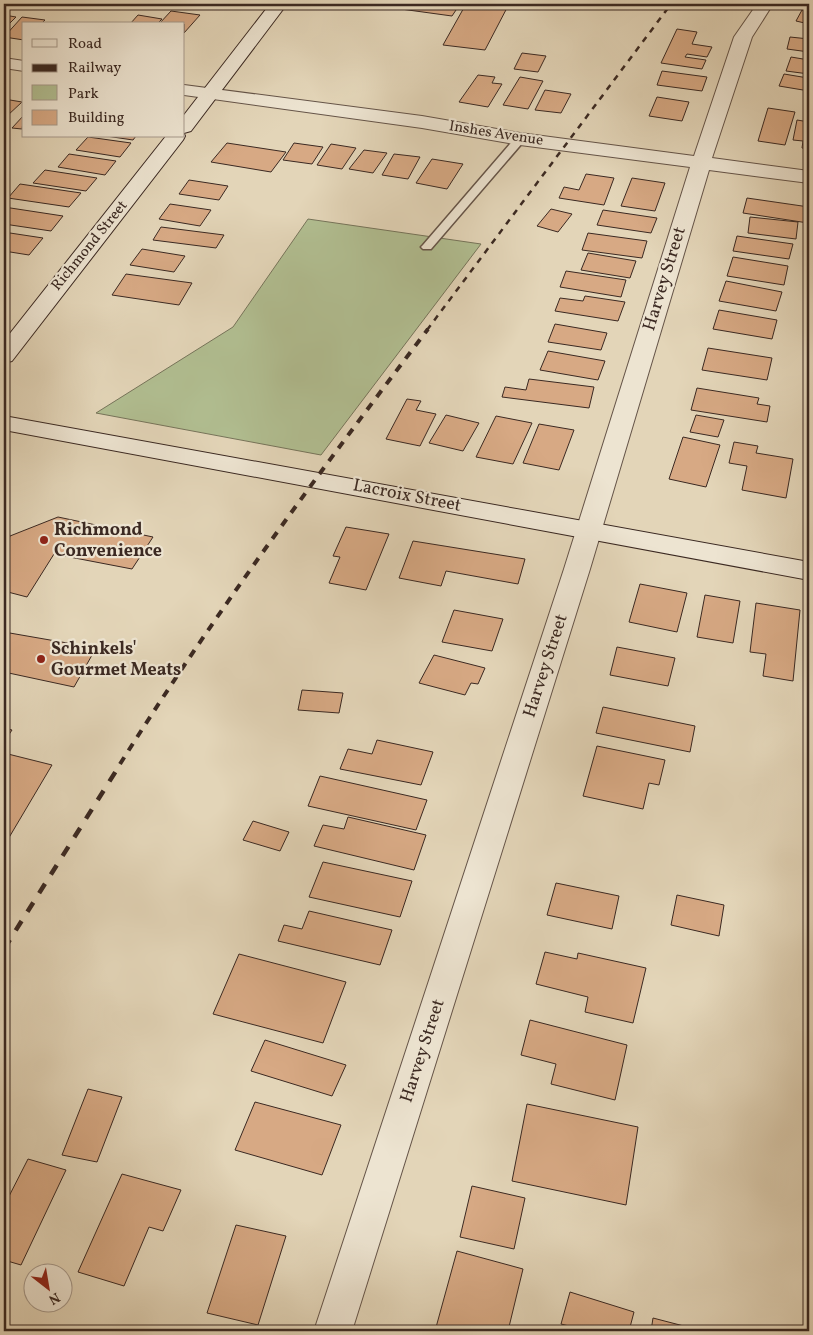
<svg xmlns="http://www.w3.org/2000/svg" width="813" height="1335" viewBox="0 0 813 1335" font-family="Vollkorn,serif">
<style>
.green{fill:#b1be91;stroke:#76745a}
.building{fill:#d7a984;stroke:#3b2922}
.lines{fill:none;stroke-linecap:round;stroke-linejoin:round}
.service-casing{stroke:#655448;stroke-width:3}
.minor-casing{stroke:#655448;stroke-width:2}
.secondary-casing{stroke:#3b2922;stroke-width:2}
.service{fill:#ede4d1;fill-rule:evenodd}
.minor{fill:#ede4d1;fill-rule:evenodd}
.secondary{fill:#ede4d1;fill-rule:evenodd}
.rail-far2{stroke:#3b2922;stroke-width:2.5;stroke-dasharray:6 6;stroke-linecap:butt}
.rail-far1{stroke:#3b2922;stroke-width:4;stroke-dasharray:8 8;stroke-linecap:butt}
.rail{stroke:#3b2922;stroke-width:4.5;stroke-dasharray:11 11;stroke-linecap:butt}
.poi-dot{fill:#8f2418;stroke:#ede4d1;stroke-width:2}
.labels{text-anchor:middle;dominant-baseline:central;stroke-width:4.5;stroke-linejoin:round;paint-order:stroke}
.far-street-label{font-size:15px;fill:#3b2922;stroke:#ede4d1}
.street-label{font-size:18px;fill:#3b2922;stroke:#ede4d1}
.poi-label{font-size:18px;font-weight:bold;fill:#3b2922;stroke:#ede4d1;text-anchor:start}
</style>
<rect width="100%" height="100%" fill="#e3d5b8"/>
<filter id="stains"><feTurbulence type="fractalNoise" baseFrequency=".004" numOctaves="4"/><feColorMatrix values="0 0 0 0 .2 0 0 0 0 .09 0 0 0 0 .02 0 0 0 .5 -.17"/></filter>
<radialGradient id="worn" r=".72"><stop offset=".6" stop-color="#630" stop-opacity="0"/><stop offset="1" stop-color="#630" stop-opacity=".3"/></radialGradient>
<path class="green" d="M308,219l173,25 -160,211 -225,-42 137,-86z"/>
<path class="building" d="M380,4h80l-8,12 -73,-10z
M466,4h43l-24,46 -42,-5z
M802,10l7,1v13l-13,-3z
M171,11l29,4 -16,18v-9h-25z
M4,15l12,2 -12,12z
M138,15l24,4 -5,5h-27z
M22,17l23,3 -4,4h-17v16l-20,-3z
M677,29l20,3 -5,12 20,3 -5,10 -20,-3 -2,3 21,3 -4,9 -41,-6z
M790,37l19,2v13l-22,-3z
M522,53l24,3 -8,16 -24,-3z
M791,57l18,3v14l-23,-3z
M662,71l45,6 -5,14 -45,-6z
M784,74l24,4 1,13 -30,-5z
M478,75l17,2 -3,6 10,1 -14,23 -29,-5z
M520,77l23,4 -15,28 -25,-4z
M545,90l26,4 -10,19 -26,-3z
M657,97l32,5 -7,19 -33,-5z
M4,99l18,3 -15,14 -3,-1z
M768,108l27,4 -10,33 -27,-4z
M24,115l-2,14 -10,-1z
M797,120l12,2v27l-7,-1 1,-7 -10,-1z
M106,136h30l-3,4z
M88,137l43,6 -11,14 -44,-7z
M227,143l59,9 -15,20 -60,-10z
M294,143l29,4 -11,17 -29,-4z
M331,144l25,4 -14,21 -25,-4z
M364,150l23,3 -14,20 -24,-4z
M69,154l47,7 -11,14 -47,-8z
M394,154l26,3 -12,22 -26,-4z
M432,159l31,5 -16,25 -31,-6z
M45,170l52,8 -11,13 -53,-8z
M586,174l28,4 -10,27 -45,-7 5,-11 15,3z
M632,178l33,5 -10,28 -34,-5z
M189,180l39,6 -9,14 -40,-6z
M20,184l61,9 -12,14 -61,-9z
M747,198l62,9 -1,16 -65,-10z
M170,204l41,6 -11,16 -41,-7z
M4,207l59,9 -12,15 -47,-7z
M551,209l21,5 -14,18 -21,-6z
M603,210l54,8 -6,15 -54,-8z
M750,217l48,5 -2,17 -48,-6z
M161,227l63,8 -8,13 -63,-8z
M10,233l33,5 -14,17 -25,-4v-11z
M588,233l59,8 -5,17 -60,-8z
M737,236l56,8 -4,15 -56,-8z
M142,249l43,7 -11,16 -44,-7z
M588,253l48,8 -6,17 -49,-8z
M733,257l55,9 -4,19 -57,-9z
M566,271l60,9 -5,17 -61,-10z
M126,274l66,9 -13,22 -67,-10z
M726,281l56,11 -6,19 -57,-10z
M585,296l40,6 -7,19 -63,-10 5,-13 23,3z
M719,310l58,10 -5,19 -59,-10z
M555,324l52,9 -6,17 -53,-8z
M708,348l64,10 -5,22 -65,-10z
M548,351l57,10 -7,19 -58,-10z
M529,379l65,8 -5,21 -87,-11 3,-10 21,3z
M697,388l62,10 -2,6 13,2 -3,16 -76,-12z
M407,399l14,2 -5,9 20,4 -16,32 -34,-7z
M446,415l33,8 -16,28 -34,-8z
M696,415l28,5 -6,17 -28,-5z
M496,416l36,7 -19,41 -37,-7z
M539,424l35,6 -15,40 -36,-7z
M683,437l37,8 -14,42 -37,-8z
M734,442l24,4 -2,7 37,6 -7,39 -44,-8 5,-24 -18,-3z
M58,517l95,20 -21,32 -78,-15 -27,43 -23,-6v-44l6,-11z
M346,527l43,7 -23,56 -37,-7 11,-26 -7,-1z
M413,541l112,18 -7,25 -72,-13 -5,15 -42,-8z
M640,584l47,9 -10,39 -48,-10z
M705,595l35,6 -7,42 -36,-6z
M756,603l44,7 -7,71 -30,-5 3,-22 -16,-2z
M454,610l49,9 -11,32 -50,-9z
M4,632l92,16 -22,39 -70,-15z
M617,647l58,11 -7,28 -58,-11z
M434,655l51,13 -7,16 -7,-1 -6,12 -46,-12z
M302,690l41,3 -4,20 -41,-3z
M603,707l92,19 -5,26 -94,-19z
M4,728l8,2 -8,12z
M377,740l56,12 -12,33 -81,-16 8,-20 24,5z
M597,746l68,14 -6,25 -10,-2 -6,26 -60,-13z
M4,753l48,12 -48,81z
M320,776l107,24 -11,30 -108,-24z
M348,817l78,18 -12,35 -100,-24 9,-21 21,4z
M253,821l36,11 -9,19 -37,-11z
M323,862l89,19 -12,36 -91,-20z
M556,883l63,13 -7,33 -65,-14z
M677,895l47,10 -5,31 -48,-11z
M309,911l83,19 -12,35 -102,-24 6,-16 18,4z
M545,952l32,7 1,-6 68,15 -13,55 -48,-11 3,-15 -52,-13z
M239,954l107,28 -23,61 -110,-29z
M530,1020l97,25 -12,55 -64,-16 5,-20 -35,-9z
M265,1040l81,25 -14,31 -81,-25z
M88,1089l34,8 -25,65 -35,-7z
M255,1102l86,23 -19,50 -87,-25z
M527,1104l111,23 -12,78 -114,-24z
M28,1159l38,11 -45,95 -17,-5v-54z
M122,1174l59,16 -18,41 -14,-4 -25,59 -46,-14z
M472,1186l53,12 -11,51 -54,-12z
M236,1225l50,11 -28,89 -51,-12z
M457,1251l66,18 -15,62h-73z
M570,1292l64,20 -5,19h-62l2,-5 -8,-2z
M653,1318l50,13h-52z"/>
<g class="lines">
<defs>
<path id="service" d="M520,136l5,3 -1,2 -93,108h-8l-2,-2 2,-2 93,-108z"/>
<path id="minor" d="M757,4h16l-21,33 -40,121 97,13v12l-100,-13 -119,399 -238,762h-38l250,-762 126,-402 -170,-22 -98,-17 -238,-33v-10l238,31 98,17 174,23 40,-119z
M4,58l20,3v10l-20,-3z"/>
<path id="secondary" d="M270,4h17l-96,127 -7,2v-18z
M184,134l1,2 -2,4 -171,221 -8,2v-22l162,-205h18z
M4,416l805,146v18l-805,-150z"/>
</defs>
<use href="#service" class="service-casing"/>
<use href="#minor" class="minor-casing"/>
<use href="#secondary" class="secondary-casing"/>
<use href="#service" class="service"/>
<use href="#minor" class="minor"/>
<use href="#secondary" class="secondary"/>
<path class="rail-far2" d="M427,330l244,-326"/>
<path class="rail-far1" d="M120,764c95,-151 201,-294 308,-435"/>
<path class="rail" d="M4,949l117,-186"/>
</g>
<g class="poi-dot">
<circle cx="44" cy="540" r="5"/>
<circle cx="41" cy="659" r="5"/>
</g>
<g class="labels">
<g class="far-street-label">
<text transform="translate(496 134) rotate(9)">Inshes Avenue</text>
<text transform="translate(90 246) rotate(-51)">Richmond Street</text>
</g>
<g class="street-label">
<text transform="translate(665 279) rotate(-73)">Harvey Street</text>
<text transform="translate(407 496) rotate(11)">Lacroix Street</text>
<text transform="translate(546 666) rotate(-72)">Harvey Street</text>
<text transform="translate(423 1051) rotate(-72)">Harvey Street</text>
</g>
<g class="poi-label">
<text x="54" y="530">Richmond<tspan x="54" dy="21">Convenience</tspan></text>
<text x="51" y="649">Schinkels'<tspan x="51" dy="21">Gourmet Meats</tspan></text>
</g>
</g>
<rect width="813" height="1335" fill="none" stroke="#e3d5b8" stroke-width="20"/>
<rect x="5" y="5" width="803" height="1325" fill="none" stroke="#3b2922" stroke-width="2.5"/>
<rect x="10" y="10" width="793" height="1315" fill="none" stroke="#3b2922"/>
<rect x="22" y="22" width="162" height="115" fill="#ede4d1" stroke="#a6998b"/>
<rect x="32" y="39" width="25" height="8" fill="#ede4d1" stroke="#a6998b"/>
<text x="68" y="48" font-size="15" fill="#3b2922">Road</text>
<rect x="32" y="64" width="25" height="8" fill="#3b2922" stroke="#a6998b"/>
<text x="68" y="72" font-size="15" fill="#3b2922">Railway</text>
<rect x="32" y="85" width="25" height="15" fill="#b1be91" stroke="#a6998b"/>
<text x="68" y="98" font-size="15" fill="#3b2922">Park</text>
<rect x="32" y="110" width="25" height="15" fill="#d7a984" stroke="#a6998b"/>
<text x="68" y="122" font-size="15" fill="#3b2922">Building</text>
<g transform="translate(48 1288) rotate(149)"><circle r="24" fill="#ede4d1" stroke="#a6998b"/>
<path d="M0-4L9 19L0 12L-9 19Z" fill="#8f2418"/>
<text y="-8" font-size="14" font-weight="bold" text-anchor="middle" fill="#3b2922">N</text>
</g>
<rect width="100%" height="100%" filter="url(#stains)"/>
<rect width="100%" height="100%" fill="url(#worn)"/>
</svg>
